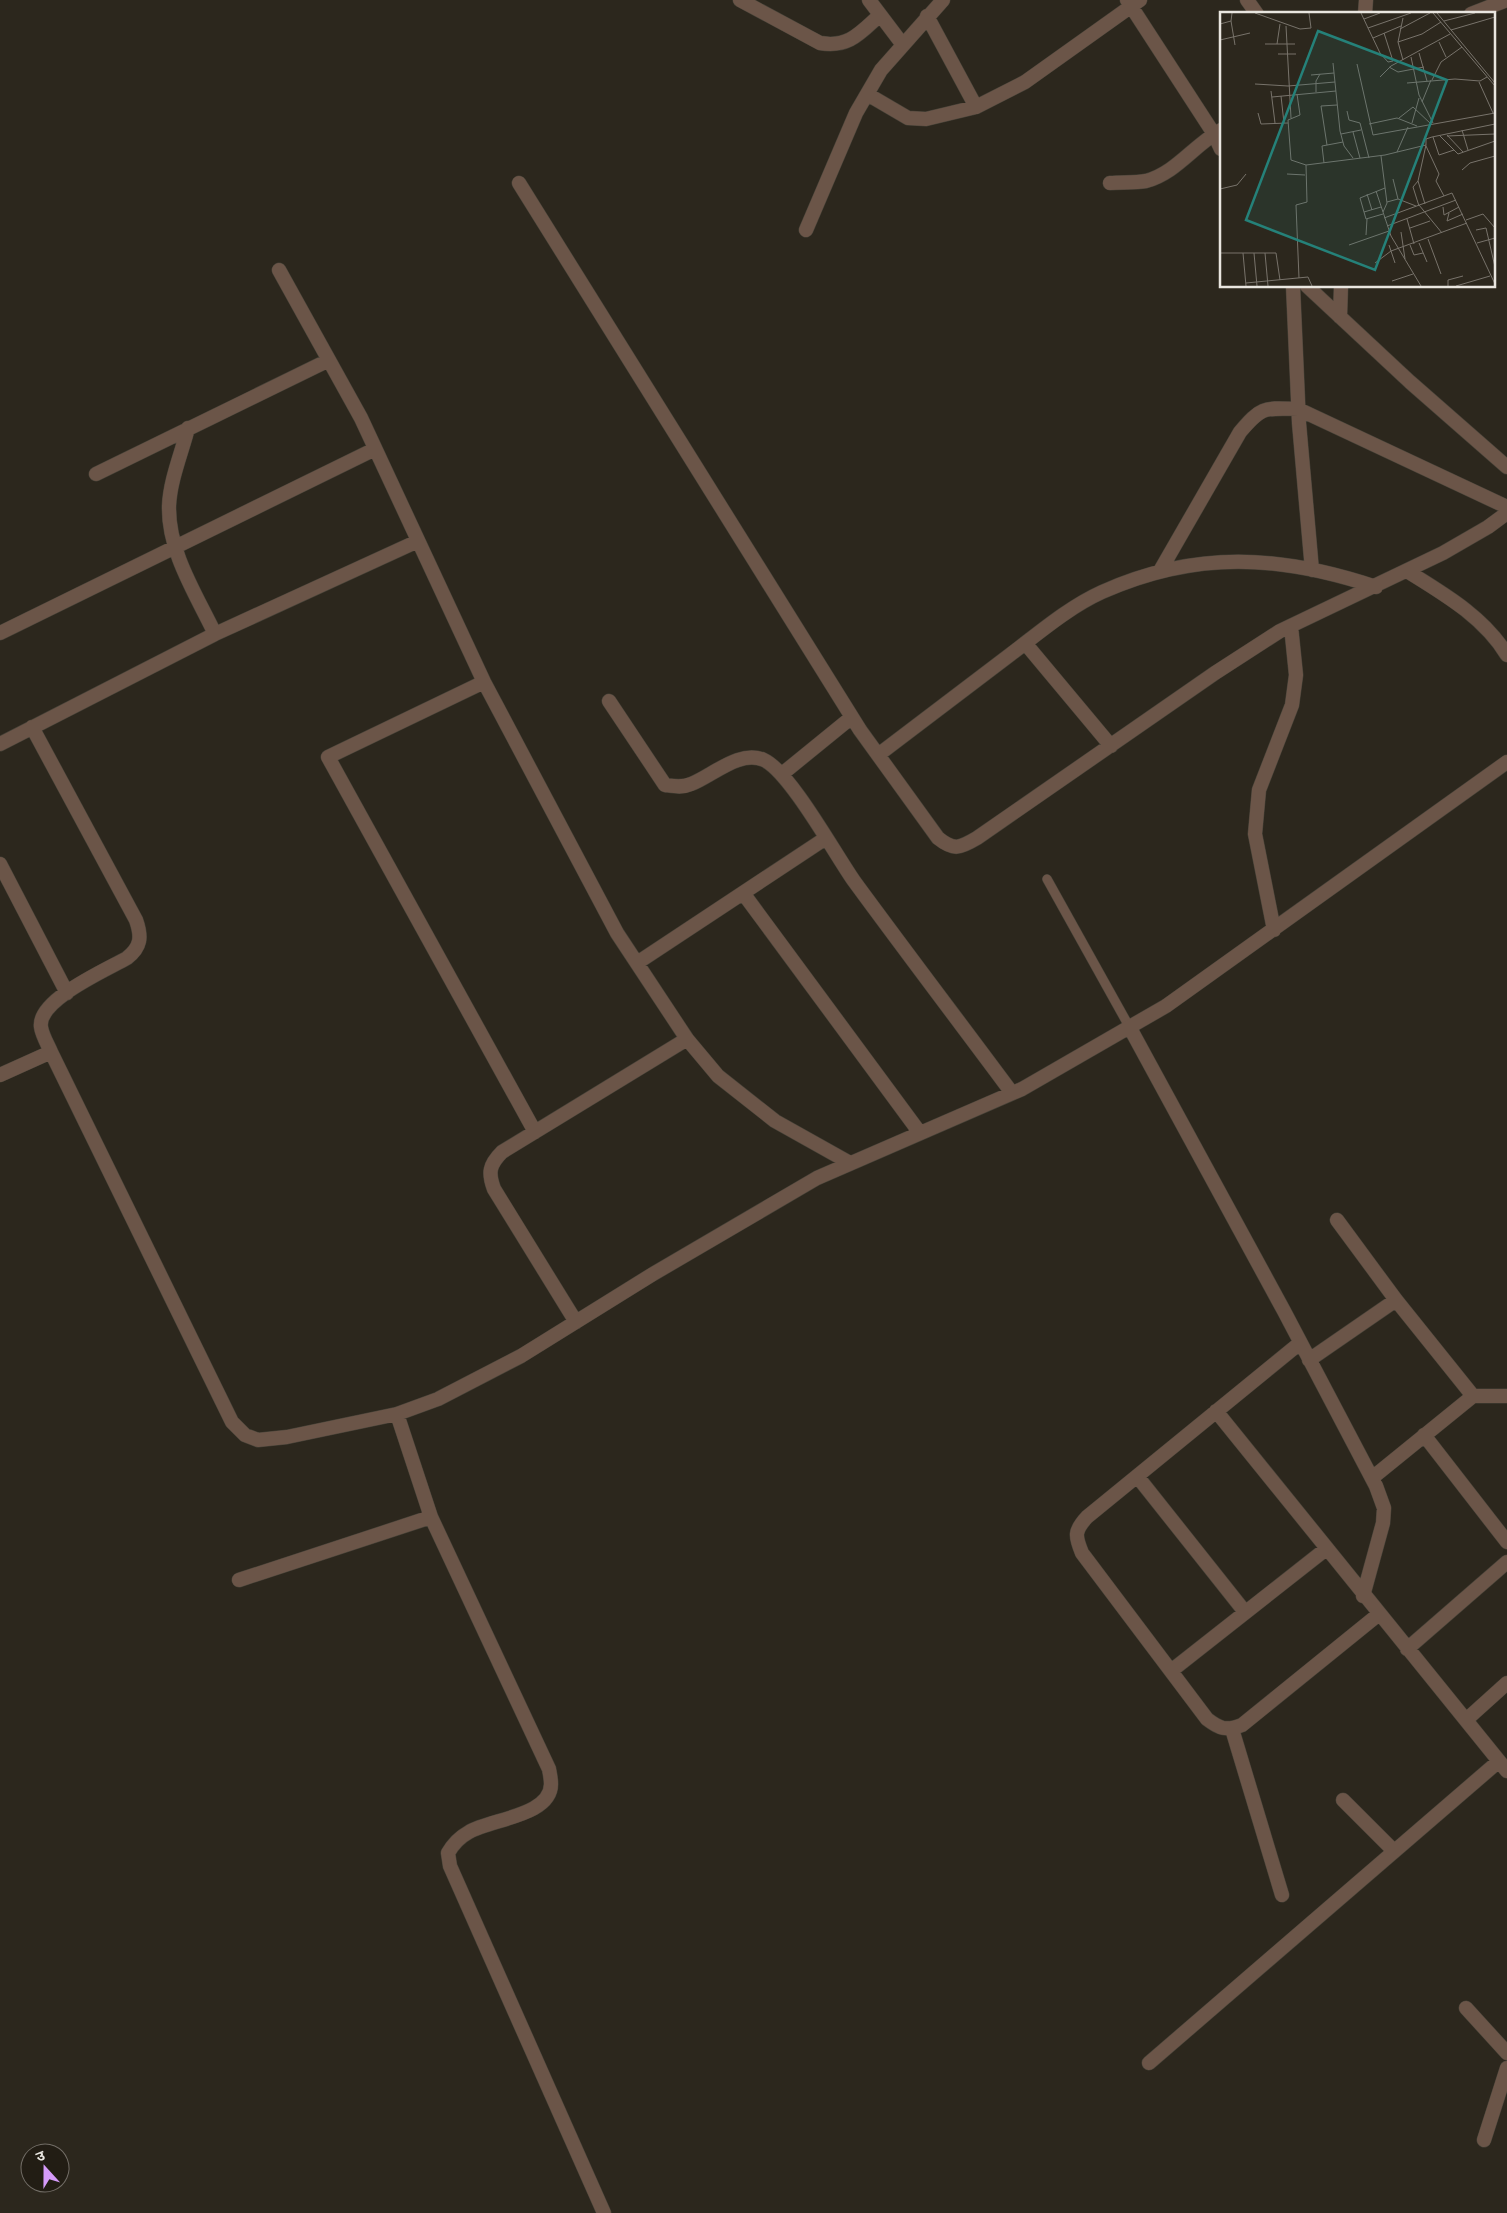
<svg xmlns="http://www.w3.org/2000/svg" width="1507" height="2213" viewBox="0 0 1507 2213" font-family="Quicksand,'Noto Sans Devanagari',sans-serif">
<style>
.lines{fill:none;stroke-linecap:round;stroke-linejoin:round}
.service-casing{stroke:#464238;stroke-width:10}
.minor-casing{stroke:#464238;stroke-width:15}
.service{stroke:#6b5548;stroke-width:9}
.minor{stroke:#6b5548;stroke-width:14}
.inset-road{fill:none;stroke:#78736b;stroke-width:1}
.view{fill:#258179;fill-opacity:0.15;stroke:#258179;stroke-width:2.5}
.inset-edge{fill:none;stroke:#e9e6e0;stroke-width:2.5}
</style>
<rect width="100%" height="100%" fill="#2c271d"/>
<g class="lines">
<defs>
<path id="service" d="M1047,879l83,149"/>
<path id="minor" d="M740,0l80,43c29,5 40,-10 60,-28
M869,0l34,45
M1127,0l87,134 7,15
M1247,0l10,14
M1365,14l1,-14
M1471,14l36,-14
M927,16l49,91
M867,94l41,24 18,1 50,-12 49,-25 115,-82
M519,183l341,547 78,108c16,13 22,10 39,0l238,-165 65,-42 163,-78 45,-26 19,-14
M1110,183c11,-1 25,0 36,-2 30,-8 48,-36 75,-51
M806,230l50,-117 25,-43 62,-70
M279,270l82,148 123,264 133,251 70,106 31,37 57,45 75,42
M1293,286l6,137 13,147
M1307,286l103,96 97,85
M1340,317l1,-31
M188,428c-6,24 -18,52 -19,78 -1,46 27,88 46,128
M96,474l231,-113
M1160,571l80,-139c22,-26 24,-24 58,-23l209,98
M1407,571c37,23 77,46 100,84
M0,633l375,-184
M1025,643l86,103
M484,682l-156,75 207,375
M609,701l56,84c8,1 17,3 26,-1 21,-8 49,-35 73,-24 26,12 71,94 90,121 52,71 106,142 158,212
M32,727l104,193c6,17 5,27 -9,38 -21,12 -90,42 -86,69 1,8 7,18 10,25l181,370 13,13 13,5 29,-3 110,-23 41,-15 83,-43 132,-82 164,-96 205,-89 144,-83 341,-244
M0,744l215,-110 203,-93
M878,755c45,-34 89,-68 133,-101 29,-22 58,-47 91,-62 94,-42 178,-37 274,-5
M782,774l70,-57
M0,864l67,129
M743,893l177,240
M1274,930l-19,-96 4,-44 33,-85 4,-30 -5,-49
M637,963l189,-125
M1130,1028l154,283 92,175 8,22 -1,15 -20,73
M0,1075l51,-23
M1337,1220l59,80 77,96
M576,1322l-82,-133c-6,-16 -5,-24 8,-37l185,-113
M1300,1343l-213,174c-13,14 -12,19 -5,36l125,166c13,10 19,12 35,6l137,-111
M1309,1360l87,-60
M1216,1411l291,360
M397,1414l34,103 118,252c1,5 2,10 2,15 0,32 -60,35 -82,48 -9,5 -16,12 -21,21l2,13 154,347
M1424,1435l83,107
M1137,1476l108,136
M1372,1478l101,-82h34
M239,1580l192,-63
M1407,1649l100,-87
M1171,1671l155,-122
M1466,1720l41,-37
M1232,1729l50,166
M1343,1800l51,51
M1466,2008l41,45
M1149,2063l350,-302
M1484,2140l23,-72"/>
</defs>
<use href="#service" class="service-casing"/>
<use href="#minor" class="minor-casing"/>
<use href="#service" class="service"/>
<use href="#minor" class="minor"/>
</g>
<g transform="translate(1220 12)">
<rect width="275" height="275" fill="#2c271d"/>
<path class="inset-road" d="M35,1l45,16 11,-1 -2,-15M141,1l7,15 43,-15M213,1l62,73M217,1l58,70M183,6l-5,24 5,18M144,7l16,-6M11,9l4,24M224,9l31,-8M0,12l11,-3 1,-8M66,14l5,92M148,16l12,25 8,9 5,-1M180,17l30,-16M231,18l44,-13M164,21l9,28M153,26l28,-12M0,28l30,-7M178,30l24,-8 19,-12M219,30l7,15M45,32h30M57,32l3,-20M199,41l8,28M58,42h18M191,45l8,38 14,28M113,51l7,68 4,15 9,12M137,52l16,71 122,-22M169,55l9,5 26,-5M91,63l23,-2M160,65l11,-11 59,-32M212,68l9,-18 21,-15M259,70l14,31M187,71l48,-4 25,2 7,-4M35,72l33,2 47,-4M51,79l4,32M96,80v-11l4,-7M77,82l3,21 -12,5 3,40 15,5 79,-10 41,-10v-6l6,-2 63,-13M61,84l3,27M52,85l64,-6M202,90l9,-22M127,99l2,9 11,3 9,35M38,101l3,11 27,-1M179,106l14,-11 18,17M192,111l7,-25M149,112l28,-6 20,8M242,118l6,20M133,120l7,26M121,122l20,-4M219,123l19,19 37,-13M227,123l16,17M227,124l48,-2M213,125l6,18 15,-5M107,133l-6,-39 16,-1M206,134l13,28 -3,7 8,15M177,140l11,-25M161,144l6,47 -4,9M104,151l-2,-17 21,-4M242,158l8,-7 25,-7M67,162l18,1M173,167l5,20M198,169l7,23M0,177l17,-4 9,-11M156,179l15,45 30,50M147,182l5,16M167,190l11,-3 18,7M199,193l23,28M199,194l-6,-19 5,-6 8,-36M223,195l1,8 15,-8M144,200l17,-5M229,201l-2,8 16,-7M163,202l-17,5 -6,-21 25,-10M164,206l68,-25 43,91M187,207l7,25M246,208l17,-6 12,14M167,214l69,-26M190,216l20,-7M256,218l10,-2 9,39M181,220l4,27M146,223l1,-16M208,227l13,35M199,231l8,19M257,231l18,-5M129,233l40,-14M169,233l6,18M190,233l4,10 9,-2M0,241h56l4,27M23,241l3,33M34,241l3,33M45,241l3,33M155,251l16,-12 76,-28M79,266l-3,-73 11,-3 -1,-37M172,269l21,-7M26,271l62,-6 4,9M228,274v-6l15,-4M236,274l34,-10"/>
<path class="view" d="M98,19l129,49 -72,190 -129,-50z"/>
<rect width="275" height="275" class="inset-edge"/>
</g>
<g transform="translate(45 2168) rotate(339)"><circle r="24" fill="#221d14" stroke="#726d66"/>
<path d="M0-4L9 19L0 12L-9 19Z" fill="#d69bfa"/>
<text y="-8" font-size="14" font-weight="bold" text-anchor="middle" fill="#e9e6e0">उ</text>
</g>
</svg>
